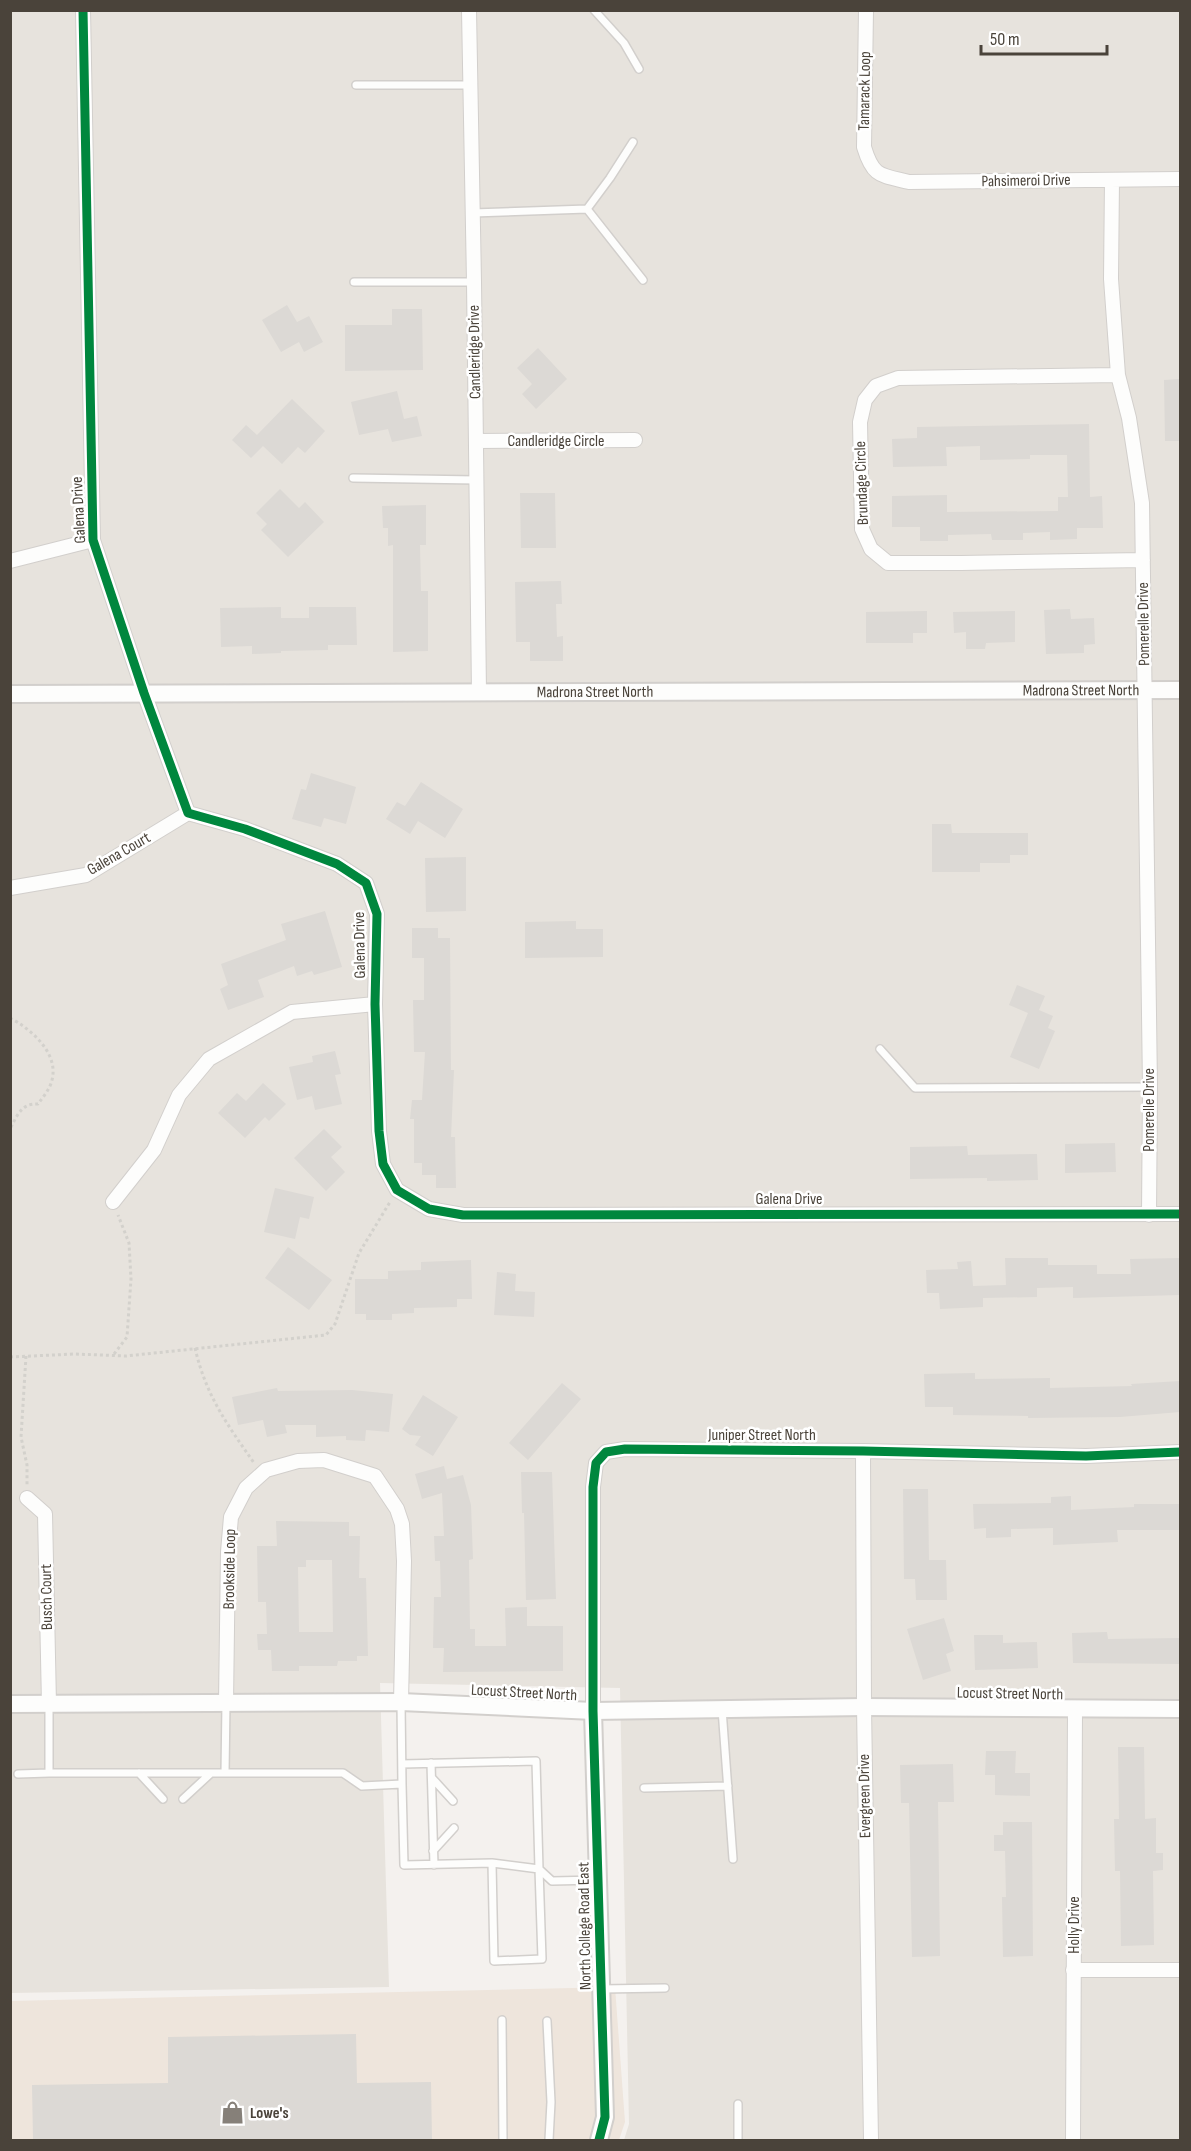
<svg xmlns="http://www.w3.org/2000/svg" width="1191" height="2151" viewBox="0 0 1191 2151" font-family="'Sofia Sans Condensed',sans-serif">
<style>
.residential{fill:#e7e3dd}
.commercial{fill:#eee5dc}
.building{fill:#dcd9d5;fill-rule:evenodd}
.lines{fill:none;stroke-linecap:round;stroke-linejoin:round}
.service-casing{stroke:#d2cfcc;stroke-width:10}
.minor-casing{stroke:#d2cfcc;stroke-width:16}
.tertiary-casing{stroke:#d2cfcc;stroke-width:20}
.path{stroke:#d3d1cc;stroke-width:3;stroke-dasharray:3 3;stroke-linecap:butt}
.service{stroke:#fdfdfc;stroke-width:7}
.minor{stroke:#fdfdfc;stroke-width:14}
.tertiary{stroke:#fdfdfc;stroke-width:16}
.cycleway-casing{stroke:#fff;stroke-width:13}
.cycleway{stroke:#00873e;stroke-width:9}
.labels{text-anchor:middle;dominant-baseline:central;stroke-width:5;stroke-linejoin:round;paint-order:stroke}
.street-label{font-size:16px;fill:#4a433a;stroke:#fff}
.poi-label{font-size:16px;font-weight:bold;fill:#4a433a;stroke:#fff;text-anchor:start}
</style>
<rect width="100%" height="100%" fill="#f4f1ee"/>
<path class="residential" d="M10,11h1170v2129h-556l5,-16 -9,-436 -240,-5 9,304 -378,6z"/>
<path class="commercial" d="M615,1987l10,135 -6,18h-608l-1,-139z"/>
<path class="building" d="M287,305l10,17 12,-6 14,26 -19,10 -5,-10 -18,10 -19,-32z
M392,309h30l1,61 -78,1v-46h47z
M538,348l29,31 -31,30 -14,-15 10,-10 -15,-16z
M1180,379v62h-15l-1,-61z
M397,391l7,28 13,-3 5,20 -30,6 -4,-13 -29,6 -8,-33z
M292,399l33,32 -20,22 -7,-6 -16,17 -19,-18 -12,12 -19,-18 14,-15 11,10z
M1089,424l1,73 12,-1 1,32h-26v11l-27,1v-8l-27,1v7h-31l-1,-6 -43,1v6h-28v-14h-28v-31l55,-1v17l111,-1v-14h10l-1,-42h-37v4l-50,1v-14l-34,1 1,19 -54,1 -1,-28 25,-1v-11z
M280,489l19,19 6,-6 19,20 -36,35 -27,-27 6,-6 -11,-11z
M520,493h35l1,55h-35z
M426,505v40h-6l1,46h7v60l-35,1v-107l-5,1v-18h-5l-1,-22z
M561,581l1,23h-6l1,33 6,-1v25h-33v-19h-14l-1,-60z
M281,607v11h28v-11h47l1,38h-29v5l-47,1v2l-29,1v-8l-31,1 -1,-39z
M1070,609l1,10 23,-1 1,26 -11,1v8l-38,1 -2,-44z
M927,611v22h-14v10h-47v-31z
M1015,611v31l-29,1 -1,6h-19v-17l-12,1 -1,-21z
M311,773l45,14 -10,37 -22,-6 -3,9 -29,-8 9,-30 5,1z
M421,782l42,27 -18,29 -27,-17 -8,13 -24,-15 11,-17 8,4z
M932,824h19l1,9h76v22h-18v8h-30v9h-48z
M466,857v54l-40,1 -1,-54z
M325,911l17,56 -28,8 -2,-4 -15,5 -3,-10 -36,14 6,17 -36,13 -8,-21 8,-4 -7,-21 65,-24 -5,-16z
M576,921v8h27v28l-78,1v-36z
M412,928h26v10h12l1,132h3l-3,67h4l1,51h-20v-13h-14v-12h-8v-44h-4l2,-19h10l3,-48h-11l-1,-52h11v-42h-12z
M1017,985l28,11 -6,14 14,6 -5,12 7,3 -16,38 -29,-12 18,-44 -19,-8z
M335,1051l6,23 -6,1 7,29 -27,6 -3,-14 -15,4 -8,-33 24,-5 -1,-6z
M263,1083l23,21 -17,17 -4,-4 -20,21 -27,-25 19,-20 9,8z
M324,1129l18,18 -11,10 14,15 -19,19 -32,-33z
M1115,1143l1,29 -51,1v-29z
M967,1146l1,9 69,-1 1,26 -51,1v-3l-77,1v-32z
M275,1188l39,9 -5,22 -9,-2 -5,22 -31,-7z
M288,1247l44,33 -23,30 -44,-32z
M1005,1258h43v7h49v9h34l-1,-15 50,-1v37l-107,3v-11l-36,1v9l-54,1v9l-43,2 -1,-16h-12l-1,-23 32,-1 -1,-7 14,-1 2,25 33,-1z
M471,1260l1,39h-15v8l-43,1v5l-22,1v6h-26v-6h-11v-35h33v-8l33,-1v-8z
M497,1272l19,2 -1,17 20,1 -1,25 -40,-2z
M975,1373v6l75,-1v10l82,-2 -1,-2 49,-3v31l-60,5 -92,1v-2l-75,-1v-8h-28l-1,-33z
M562,1383l19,16 -53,61 -19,-17z
M277,1388l1,3 74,-1 41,4 -4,38 -23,-2 -1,11 -19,-1v-4l-30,1v-12h-31l2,8 -20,4 -4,-17 -25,5 -6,-28z
M423,1395l35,22 -25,39 -18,-11 6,-9 -11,-1 -8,-6z
M444,1466l3,13 16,-4 8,30 2,54 -4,1 1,69h5v17h31l-1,-38 22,-1v19h36v45l-120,1 1,-24h-11l1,-51h7l-1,-36h-5l-1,-25h10l-2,-43 -20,6 -7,-25z
M521,1472h31l4,127 -30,1 -2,-87h-2z
M903,1489h25l1,71h17l1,40h-31l-1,-21h-11z
M1071,1496v14l63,-3v-3h46v26h-63l1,12 -65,3v-17l-42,1v8l-25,1v-10l-12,1 -1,-25 78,-1v-6z
M276,1521l73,1v14h11l-1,42h7l2,78h-11v5h-19l-1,5h-38v5h-27l-1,-21h-13l-1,-16h10l-1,-32h-8l-1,-56h20zM306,1560h26l1,72h-34l-1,-65h8z
M944,1618l10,33 -8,3 5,17 -28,9 -16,-51z
M1107,1632l1,7 72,-1v26l-107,-1 -1,-30z
M974,1635h29v8l34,-1 1,26 -63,2z
M1118,1747h26l1,72 11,-1v35h7v17l-10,1 1,74 -33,1 -1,-75h-5l-1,-52h5z
M986,1751h30l-1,22h15v23l-35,-1v-20h-10z
M953,1764l1,38h-16l2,154 -28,1 -3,-154h-8l-1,-38z
M1003,1822h29l1,134 -30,1 -1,-60h4l-1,-46h-11v-16h9z
M356,2034l1,49 74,-1 1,58h-399l-1,-55 136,-2v-46z"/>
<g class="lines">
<defs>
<path id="service" d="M594,10l30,33 15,26
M356,85h114
M587,209l23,-31 23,-36
M473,213l114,-4 56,71
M354,282h120
M353,478l123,2
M880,1049l35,39 235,-1
M49,1704v69h294l19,13 40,-2 -1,-81
M722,1709l11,150
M431,1763l3,102
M402,1764l134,-3 3,108 -47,-6 -88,2 -2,-81
M139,1773l24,26
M225,1773l1,-70
M18,1774l31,-1
M432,1778l21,23
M644,1788l84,-2
M183,1799l27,-25
M433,1851l21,-23
M492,1863l2,98 48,-2 -3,-90
M539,1869l13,12 46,-1
M601,1989l64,-1
M502,2020l1,120
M547,2021l4,81 -2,38
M738,2140v-36"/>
<path id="minor" d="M83,10l10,530 51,153 44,120 57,16 92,35 29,19 11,31 -2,90 4,127 4,33 14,26 32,19 34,6 717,-1
M469,10l5,272 5,411
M866,10l-2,137c9,30 16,28 45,35l271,-3
M1112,180l-1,99 7,96 11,43 13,85 8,584 -1,128
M1118,375l-220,3 -22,8 -11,14 -5,22 2,107 9,20 17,14h73l182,-3
M476,441l159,-1
M10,561l83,-21
M10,888l76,-13 102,-62
M113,1202l41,-52 25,-55 30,-36 83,-47 83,-8
M863,1451l1,256 7,433
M27,1498l18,16 4,190
M226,1703l2,-151 3,-35 15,-29 20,-18 32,-9 26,-1 51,16 22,33 5,15 2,37 -3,141
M593,1711v-224l3,-24 10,-11 19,-3 238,2 223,5 94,-4
M1073,1970h107
M1073,2140l2,-431"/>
<g id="tertiary">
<path id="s1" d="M10,694l1170,-4"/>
<path d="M10,1704l391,-2 192,9 271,-4 316,2"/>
<path d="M593,1711l12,406 -6,23"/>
</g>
</defs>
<use href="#service" class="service-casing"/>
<use href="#minor" class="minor-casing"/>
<use href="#tertiary" class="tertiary-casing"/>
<path class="path" d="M10,1018c21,11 49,35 42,62 -2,9 -9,17 -14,24 -17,-1 -21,12 -28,25
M195,1348c11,48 32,76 59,115
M114,1354l13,-17 4,-58 -2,-36 -11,-28
M26,1356l-5,81 6,28v20
M10,1357l65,-3 51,2 200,-21 9,-11 24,-71 31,-51"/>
<use href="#service" class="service"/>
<use href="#minor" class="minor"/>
<use href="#tertiary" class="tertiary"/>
<defs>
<path id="cycleway" d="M83,10l10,530 51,153 44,120 57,16 92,35 29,19 11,31 -2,90 4,127 4,33 14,26 32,19 34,6 717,-1
M599,2140l6,-23 -12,-406v-224l3,-24 10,-11 19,-3 238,2 223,5 94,-4"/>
</defs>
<use href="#cycleway" class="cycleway-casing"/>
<use href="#cycleway" class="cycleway"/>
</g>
<defs>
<symbol id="shop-bare" viewBox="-9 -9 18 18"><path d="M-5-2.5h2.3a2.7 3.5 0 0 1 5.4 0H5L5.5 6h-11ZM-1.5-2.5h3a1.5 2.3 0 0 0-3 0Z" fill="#868079" stroke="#fff" stroke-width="2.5" paint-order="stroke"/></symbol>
</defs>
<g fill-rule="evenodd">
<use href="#shop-bare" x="216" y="2096" width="33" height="33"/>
</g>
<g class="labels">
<g class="street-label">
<text transform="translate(865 91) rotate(-89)">Tamarack Loop</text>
<text transform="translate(1026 181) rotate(-1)">Pahsimeroi Drive</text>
<text transform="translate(475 352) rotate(-91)">Candleridge Drive</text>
<text x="556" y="441">Candleridge Circle</text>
<text transform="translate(862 483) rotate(-92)">Brundage Circle</text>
<text transform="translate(79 510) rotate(-93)">Galena Drive</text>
<text transform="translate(1144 624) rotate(-91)">Pomerelle Drive</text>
<text stroke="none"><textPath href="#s1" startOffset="1071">Madrona Street North</textPath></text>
<text stroke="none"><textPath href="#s1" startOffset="585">Madrona Street North</textPath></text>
<text transform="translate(119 854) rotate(-30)">Galena Court</text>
<text transform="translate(360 945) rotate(-91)">Galena Drive</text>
<text transform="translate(1149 1110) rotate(-90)">Pomerelle Drive</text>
<text x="789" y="1199">Galena Drive</text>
<text x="762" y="1435">Juniper Street North</text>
<text transform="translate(230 1569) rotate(-89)">Brookside Loop</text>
<text transform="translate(47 1597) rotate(-91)">Busch Court</text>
<text transform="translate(524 1693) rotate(3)">Locust Street North</text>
<text transform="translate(1010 1694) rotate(1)">Locust Street North</text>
<text transform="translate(865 1796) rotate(-91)">Evergreen Drive</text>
<text transform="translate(1074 1925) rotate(-90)">Holly Drive</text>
<text transform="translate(585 1926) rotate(-91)">North College Road East</text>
</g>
<g class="poi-label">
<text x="250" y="2113">Lowe's</text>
</g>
</g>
<rect width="1191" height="2151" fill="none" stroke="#4a433a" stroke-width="24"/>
<path d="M981 45v9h126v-9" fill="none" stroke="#4a433a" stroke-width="3"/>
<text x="990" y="45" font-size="18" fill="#4a433a" stroke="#ffffff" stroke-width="4.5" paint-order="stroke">50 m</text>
</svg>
